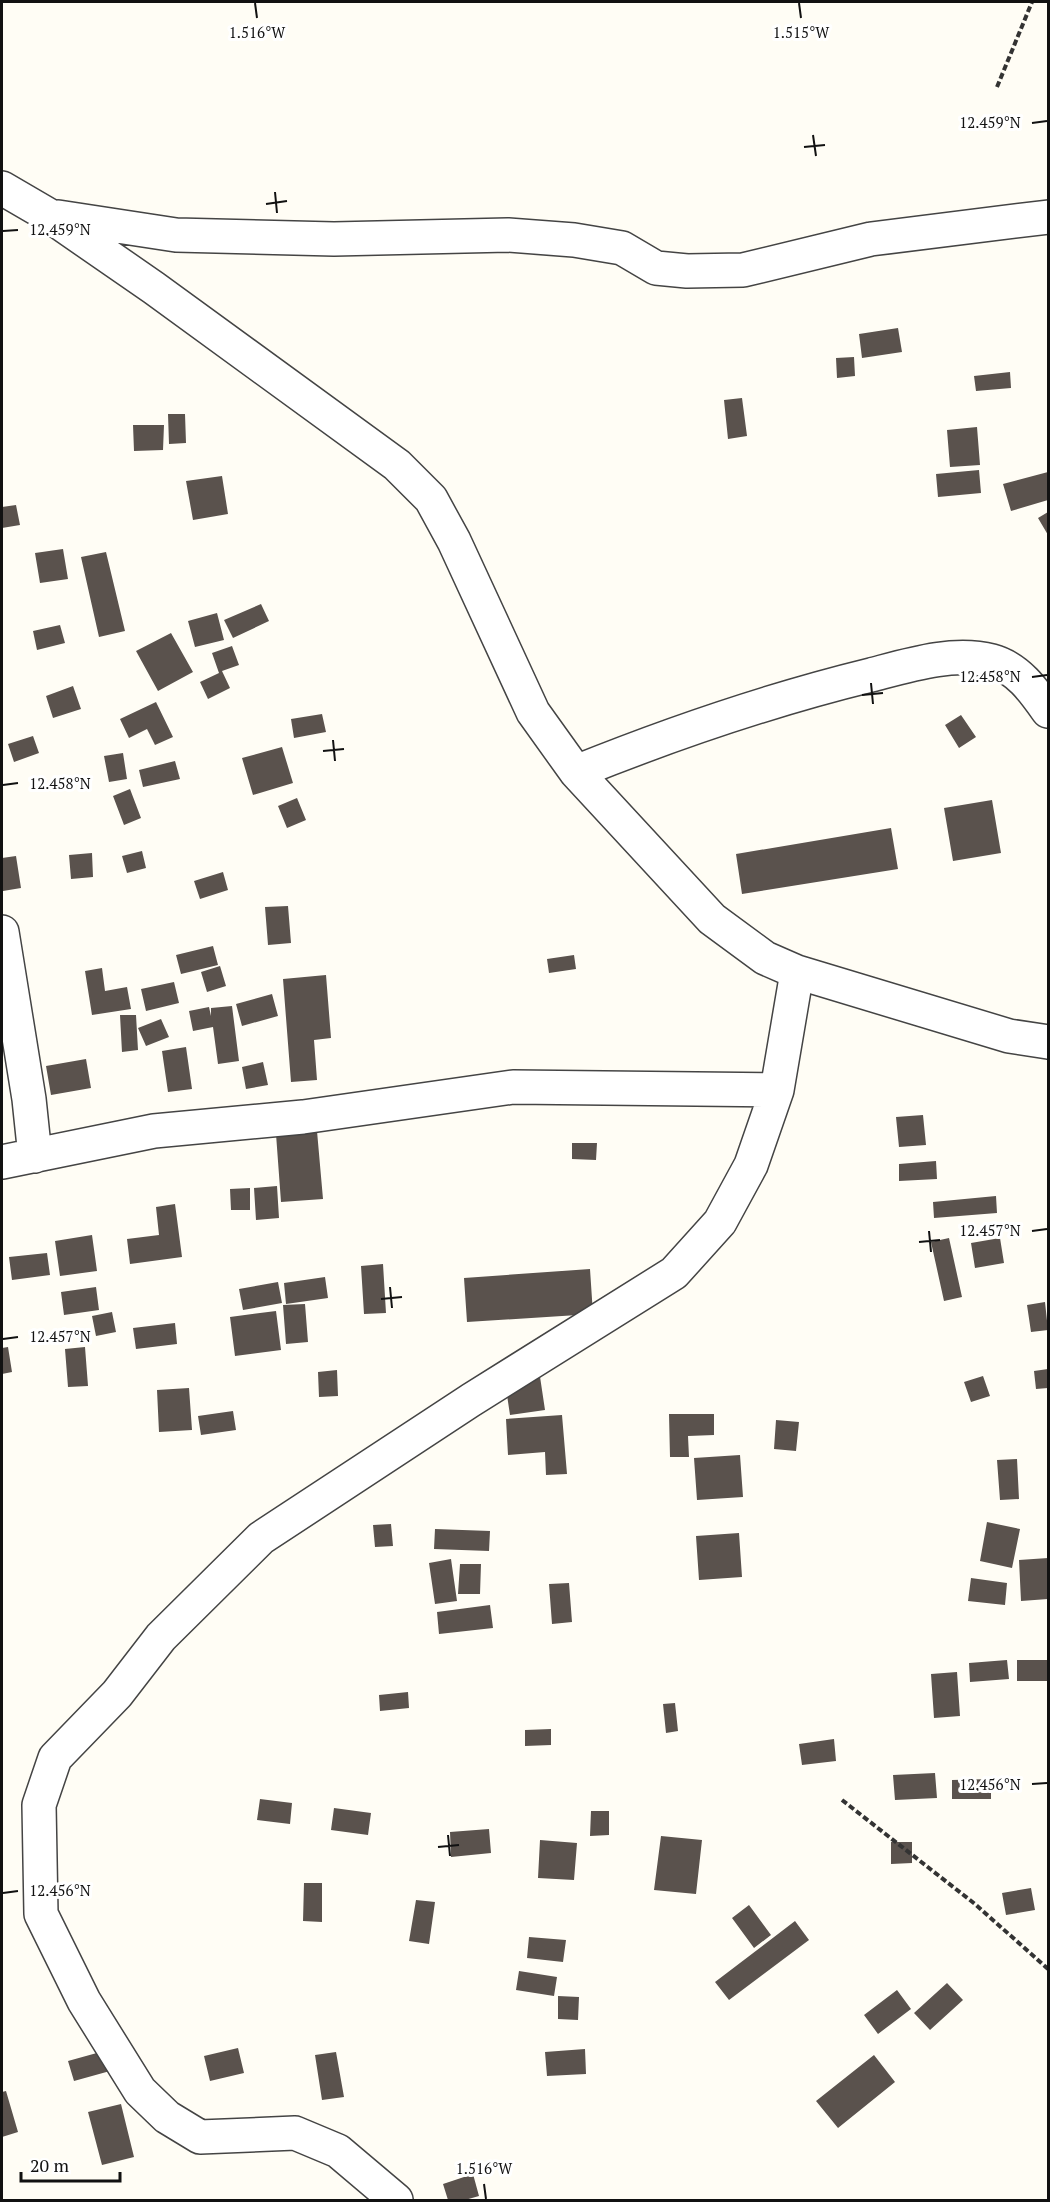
<svg xmlns="http://www.w3.org/2000/svg" width="1050" height="2202" viewBox="0 0 1050 2202" font-family="'PT Serif',serif">
<style>
.building{fill:#5a524d}
.lines{fill:none;stroke-linecap:round;stroke-linejoin:round}
.street-casing{stroke:#444;stroke-width:36}
.path{stroke:#333;stroke-width:4;stroke-dasharray:6 3;stroke-linecap:butt}
.street{stroke:#fff;stroke-width:33}
.ticks{fill:none;stroke:#111;stroke-width:2}
.ticks-label{font-size:15px;text-anchor:middle;fill:#111;stroke:#fff;stroke-width:6;stroke-linejoin:round;paint-order:stroke}
</style>
<rect width="100%" height="100%" fill="#fffdf5"/>
<path class="building" d="M898,328l4,24 -40,6 -3,-24z
M854,357l1,19 -18,2 -1,-20z
M1010,372l1,16 -35,3 -2,-15z
M742,398l5,38 -19,3 -4,-39z
M168,414h17l1,29 -17,1z
M133,425h31l-1,25 -29,1z
M977,427l3,38 -30,2 -3,-37z
M979,470l2,23 -43,4 -2,-23z
M1048,472v28l-37,11 -8,-27z
M222,476l6,38 -35,6 -7,-39z
M16,505l4,20 -18,3v-21z
M1048,512v23l-10,-17z
M63,549l5,30 -28,4 -5,-30z
M106,552l19,79 -26,6 -18,-80z
M261,604l8,17 -36,17 -9,-18z
M217,613l7,27 -29,7 -7,-26z
M60,625l5,18 -28,7 -4,-19z
M171,633l22,39 -35,19 -22,-40z
M232,646l7,19 -17,6 8,17 -22,11 -8,-17 19,-9 -7,-20z
M73,686l8,23 -28,9 -7,-22z
M156,702l17,35 -18,8 -8,-16 -18,9 -9,-19z
M322,714l4,18 -32,6 -3,-19z
M961,715l15,22 -17,11 -14,-23z
M33,736l6,17 -25,9 -6,-18z
M282,747l11,36 -40,12 -11,-37z
M123,753l4,26 -18,3 -5,-26z
M175,761l5,18 -37,8 -4,-17z
M130,789l11,29 -17,7 -11,-29z
M297,798l9,22 -19,8 -9,-22z
M992,800l9,53 -48,8 -9,-53z
M891,828l7,41 -156,25 -6,-40z
M142,851l4,17 -19,5 -5,-17z
M92,853l1,24 -22,2 -2,-24z
M16,856l5,32 -18,3 -1,-33z
M223,872l5,18 -28,9 -6,-18z
M288,906l3,37 -23,2 -3,-38z
M213,946l5,19 -37,9 -5,-19z
M574,955l2,14 -27,4 -2,-14z
M220,966l6,20 -19,6 -6,-20z
M102,968l3,23 22,-4 4,22 -39,6 -7,-44z
M326,975l5,63 -17,2 3,40 -26,2 -8,-103z
M174,982l5,21 -33,8 -5,-22z
M272,994l6,22 -36,10 -6,-22z
M232,1006l7,55 -21,3 -5,-37 -20,4 -4,-20 20,-4 2,9v-8z
M120,1015h16l2,35 -16,2z
M161,1019l8,18 -23,9 -8,-18z
M186,1047l6,42 -24,3 -6,-41z
M86,1059l5,29 -40,7 -5,-29z
M263,1062l5,23 -22,4 -4,-22z
M923,1115l3,30 -27,2 -3,-30z
M317,1131l6,68 -42,3 -5,-68z
M572,1143h25l-1,17 -24,-1z
M936,1161l1,18 -38,2v-17z
M277,1186l2,32 -23,2 -2,-32z
M250,1188v22h-19l-1,-21z
M996,1196l1,17 -63,5 -1,-16z
M175,1204l7,53 -52,7 -3,-25 32,-4 -3,-28z
M92,1235l5,36 -37,5 -5,-35z
M949,1238l13,59 -18,4 -13,-59z
M1000,1238l4,25 -29,5 -4,-25z
M47,1253l3,22 -38,5 -3,-23z
M383,1264l3,49 -22,1 -3,-48z
M590,1269l3,45 -126,8 -3,-44z
M325,1277l3,21 -42,6 -2,-21z
M278,1282l4,21 -39,7 -4,-21z
M96,1287l3,23 -35,5 -3,-23z
M1045,1302l3,28 -17,2 -4,-27z
M305,1304l3,38 -22,2 -3,-39z
M276,1311l5,39 -46,6 -5,-39z
M112,1312l4,20 -20,4 -4,-20z
M175,1323l2,21 -41,5 -3,-21z
M8,1347l4,25 -10,2v-26z
M85,1347l3,39 -20,1 -3,-38z
M1048,1369v19l-12,1 -2,-18z
M337,1370l1,26 -19,1 -1,-25z
M539,1370l6,40 -35,5 -6,-40z
M983,1376l7,20 -19,6 -7,-20z
M189,1388l3,42 -33,2 -2,-42z
M233,1411l3,19 -35,5 -3,-19z
M669,1414h45v21l-26,1 1,21h-19z
M562,1415l5,59 -21,1 -1,-23 -37,3 -2,-36z
M776,1420l23,2 -3,29 -22,-2z
M740,1455l3,42 -46,3 -3,-42z
M1017,1459l2,40 -19,1 -3,-40z
M987,1522l33,7 -8,39 -32,-7z
M391,1524l2,22 -18,1 -2,-22z
M435,1529l55,2 -1,20 -55,-2z
M739,1533l3,44 -43,3 -3,-44z
M1048,1558v41l-27,2 -2,-41z
M451,1559l6,42 -22,3 -6,-41z
M460,1564h21l-1,30h-22z
M971,1578l36,5 -2,22 -37,-4z
M569,1583l3,39 -20,2 -3,-40z
M490,1605l3,23 -54,6 -2,-22z
M1007,1660l2,19 -39,3 -1,-19z
M1017,1660h31v21h-31z
M957,1672l3,44 -26,2 -3,-44z
M408,1692l1,16 -29,3 -1,-16z
M675,1703l3,28 -12,2 -3,-29z
M551,1729v16l-26,1v-16z
M834,1739l2,22 -34,4 -3,-21z
M935,1773l2,25 -42,2 -2,-25z
M991,1779v20h-39v-19z
M260,1799l32,4 -2,21 -33,-4z
M334,1808l37,5 -3,22 -37,-5z
M591,1811h18v24l-19,1z
M489,1829l2,24 -40,4 -1,-25z
M661,1836l41,4 -6,54 -42,-4z
M540,1840l37,3 -3,37 -36,-2z
M891,1842h21v21l-21,1z
M304,1883h18v39l-19,-1z
M1031,1888l4,22 -29,5 -4,-22z
M416,1900l19,2 -6,42 -20,-3z
M749,1905l22,30 -17,13 -22,-30z
M795,1921l14,19 -80,60 -14,-18z
M529,1937l37,3 -3,22 -36,-4z
M519,1971l38,6 -3,19 -38,-6z
M947,1983l16,17 -33,30 -16,-17z
M897,1990l14,19 -33,25 -14,-19z
M558,1996l21,1 -1,23 -20,-1z
M122,2046l6,20 -54,15 -6,-20z
M238,2048l6,25 -34,8 -6,-25z
M585,2049l1,25 -39,2 -2,-24z
M336,2052l8,45 -22,3 -7,-45z
M874,2055l21,27 -57,46 -22,-27z
M6,2091l12,41 -16,5v-45z
M121,2104l13,53 -32,8 -14,-53z
M473,2174l6,22 -14,4h-17l-5,-16z"/>
<g class="lines">
<defs>
<path id="street" d="M2,188l48,28 104,72 243,177 34,34 23,42 79,171 43,60 136,147 53,39 32,14 212,64 39,6
M58,217l118,18 158,4 174,-4 66,5 48,8 34,20 31,3 56,-1 128,-31 177,-22
M576,772c97,-39 193,-72 295,-97 38,-10 82,-24 121,-14 26,7 42,30 56,50
M2,932l27,167 6,57
M2,1162l152,-31 149,-14 210,-30 264,3
M396,2200l-58,-49 -43,-18 -95,4 -33,-20 -27,-26 -56,-90 -43,-87 -2,-109 16,-47 62,-64 44,-57 100,-99 210,-138 203,-127 46,-51 31,-57 26,-75 20,-118"/>
</defs>
<use href="#street" class="street-casing"/>
<path class="path" d="M997,87l35,-85
M842,1800l133,104 73,65"/>
<use href="#street" class="street"/>
</g>
<path class="ticks" d="M255,3l2,15M799,3l2,15M1032,123l15,-2M813,135l3,21M804,147l21,-2M275,192l2,21M266,204l21,-3M3,231l15,-1M1032,677l15,-2M871,683l2,21M862,695l21,-2M333,740l2,21M323,751l21,-2M3,785l15,-2M929,1231l2,21M1032,1231l15,-2M919,1242l21,-2M390,1287l2,21M381,1299l21,-2M3,1339l15,-2M1032,1784l15,-1M448,1835l2,21M438,1847l21,-2M3,1893l15,-2M484,2184l2,15"/>
<g class="ticks-label">
<text x="257" y="38">1.516°W</text>
<text x="801" y="38">1.515°W</text>
<text x="990" y="128">12.459°N</text>
<text x="60" y="235">12.459°N</text>
<text x="990" y="682">12.458°N</text>
<text x="60" y="789">12.458°N</text>
<text x="990" y="1236">12.457°N</text>
<text x="60" y="1342">12.457°N</text>
<text x="990" y="1790">12.456°N</text>
<text x="60" y="1896">12.456°N</text>
<text x="484" y="2174">1.516°W</text>
</g>
<rect width="1050" height="2202" fill="none" stroke="#111111" stroke-width="6"/>
<path d="M21 2172v9h99v-9" fill="none" stroke="#111111" stroke-width="3"/>
<text x="30" y="2172" font-size="18" fill="#111111" stroke="#ffffff" stroke-width="4.5" paint-order="stroke">20 m</text>
</svg>
